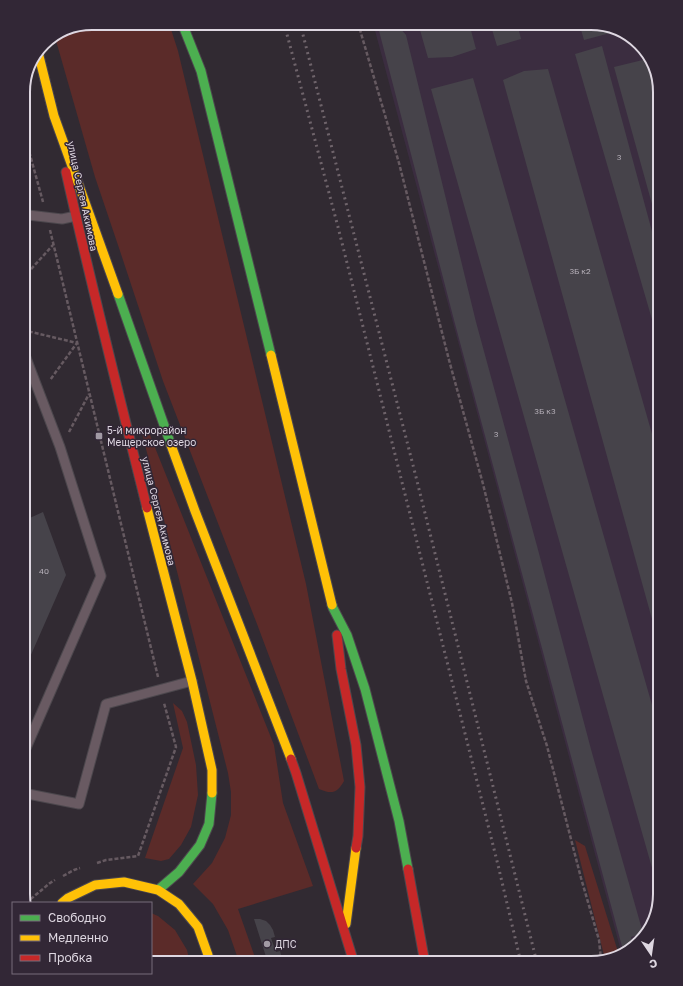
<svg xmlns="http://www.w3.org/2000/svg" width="683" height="986" viewBox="0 0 683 986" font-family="'Golos Text',sans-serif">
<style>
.built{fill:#3b2d40}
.green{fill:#5b2b29}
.building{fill:#46434a}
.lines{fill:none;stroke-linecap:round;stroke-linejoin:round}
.lane-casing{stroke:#4c474d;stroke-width:11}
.fast-casing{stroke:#4c474d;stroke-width:11}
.slow-casing{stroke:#4c474d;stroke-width:11}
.jam-casing{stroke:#4c474d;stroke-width:11}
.path{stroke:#665a61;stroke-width:2.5;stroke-dasharray:4 2;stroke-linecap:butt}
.lane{stroke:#695a62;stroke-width:9}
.fast{stroke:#4caf50;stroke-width:9}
.slow{stroke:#ffc107;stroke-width:9}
.jam{stroke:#c62828;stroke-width:9}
.rail{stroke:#6f646b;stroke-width:3;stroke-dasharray:2 4;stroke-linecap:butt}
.poi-dot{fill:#a19aa4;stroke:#322736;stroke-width:1.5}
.labels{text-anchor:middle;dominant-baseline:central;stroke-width:3;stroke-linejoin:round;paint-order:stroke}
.number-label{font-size:8px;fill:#b8b2bb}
.street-label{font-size:10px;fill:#ded7e1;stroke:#322736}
.poi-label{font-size:10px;fill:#ded7e1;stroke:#322736;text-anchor:start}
.rim{fill:none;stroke:#ded7e1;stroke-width:2}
</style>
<rect width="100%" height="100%" fill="#312a32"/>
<path class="built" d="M373,23h222l31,9 25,26 9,34v802l-9,35 -26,25 -3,1z"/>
<path class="green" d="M92,23h77l9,28 128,533 38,197c-7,13 -13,13 -25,8l-62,-165 -94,-243 -43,-130 -25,-74 -40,-140z
M141,429l7,1 126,315 9,58 30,83 -75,23 19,54h-20v-7l-9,-26 -15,-26 -20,-20 19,-21 13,-25 6,-23v-23l-3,-19z
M173,703l9,8 5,11 9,43 2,30 -7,32 -10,18 -12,14 -8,2 -16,-3 38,-110z
M575,840l10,6 34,109 -14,4z
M151,913l7,3 17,14 12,20 3,13h-39z"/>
<path class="building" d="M377,23h22l1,5 6,7 70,287 61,224 55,207 51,180 -12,4 2,9 -9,8 -170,-634z
M418,23h51l7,26 -24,8 -24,1z
M490,23h27l4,16 -24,7z
M564,23h13v1l-12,3z
M579,23h16l18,6 1,3 -30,8z
M602,46l58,215v86l-85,-293z
M651,58l9,34v141l-46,-166z
M548,69l112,393v186l-157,-568 21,-9z
M473,78l187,655v163l-229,-807z
M43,512l23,63 -43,98v-94l3,-5 -3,-7v-46z
M254,919h6l6,2 4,4 3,5 2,7 -4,1 5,14 4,-1 3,11 -3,1h-12z"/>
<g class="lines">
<defs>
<path id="lane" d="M23,212l5,3 34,4 14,-3
M23,755l78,-179 -41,-129 -37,-97
M23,793l56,11 27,-100 86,-23"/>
<path id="fast" d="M182,23l19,48 70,284
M118,294l53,151
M332,605l1,3 14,27 18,54 34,132 9,48
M158,890l21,-18 21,-27 9,-21 3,-31"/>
<path id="slow" d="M38,52l16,64 64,178
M271,355l61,250
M171,445l24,66 96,248
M147,508l45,173 20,89v23
M62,903l6,-5 27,-13 29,-3 34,8 21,14 19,23 10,28v8
M346,924l10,-76"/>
<path id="jam" d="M66,172c25,112 53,224 81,336
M337,635l4,34 15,76 4,42 -2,49 -2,12
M291,759l5,14 58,190
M408,869l17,94"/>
</defs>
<use href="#lane" class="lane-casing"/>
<use href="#fast" class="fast-casing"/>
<use href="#slow" class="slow-casing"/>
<use href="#jam" class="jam-casing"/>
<path class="path" d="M358,23l41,140 50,197 34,124 29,119 14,78 21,65 34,132 18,62 2,20
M23,129l20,73
M50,230l108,447
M23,278l30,-33
M23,330l54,13 -27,37
M69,432l20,-38
M97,863l9,-3 32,-4 38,-109 -12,-44
M63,876l11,-6 6,-2
M26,903l24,-20 5,-3"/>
<use href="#lane" class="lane"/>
<use href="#fast" class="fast"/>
<use href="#slow" class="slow"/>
<use href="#jam" class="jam"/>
<path class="rail" d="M284,23l54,204 160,638 23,98
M300,23l115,450 122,490"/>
</g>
<g class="poi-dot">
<rect x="95" y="432" width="8" height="8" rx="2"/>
<circle cx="267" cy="944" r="4"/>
</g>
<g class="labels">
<g class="number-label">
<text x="619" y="157">3</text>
<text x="580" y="271">3Б к2</text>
<text x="545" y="411">3Б к3</text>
<text x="496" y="434">3</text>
<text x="44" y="571">40</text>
</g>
<g class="street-label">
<text transform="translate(83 196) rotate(78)">улица Сергея Акимова</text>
<text transform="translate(159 511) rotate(76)">улица Сергея Акимова</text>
</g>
<g class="poi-label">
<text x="107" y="430">5-й микрорайон<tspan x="107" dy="12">Мещерское озеро</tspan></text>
<text x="275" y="944">ДПС</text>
</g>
</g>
<path d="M0 0H683V986H0ZM92 30H591A62 62 0 0 1 653 92V894A62 62 0 0 1 591 956H92A62 62 0 0 1 30 894V92A62 62 0 0 1 92 30Z" fill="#322736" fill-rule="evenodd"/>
<path class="rim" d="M92 30H591A62 62 0 0 1 653 92V894A62 62 0 0 1 591 956H92A62 62 0 0 1 30 894V92A62 62 0 0 1 92 30Z"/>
<rect x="12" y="902" width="140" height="72" fill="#322736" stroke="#776d7a"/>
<rect x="20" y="915" width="20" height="6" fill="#4caf50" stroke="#776d7a"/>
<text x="48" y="922" font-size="12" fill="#ded7e1">Свободно</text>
<rect x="20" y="935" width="20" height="6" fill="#ffc107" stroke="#776d7a"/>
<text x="48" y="942" font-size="12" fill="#ded7e1">Медленно</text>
<rect x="20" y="955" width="20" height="6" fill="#c62828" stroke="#776d7a"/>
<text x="48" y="962" font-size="12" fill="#ded7e1">Пробка</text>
<g transform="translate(651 954) rotate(167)" stroke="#322736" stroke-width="3" paint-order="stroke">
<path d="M0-3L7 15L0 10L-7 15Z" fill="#ded7e1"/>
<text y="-6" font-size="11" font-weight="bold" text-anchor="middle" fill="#ded7e1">С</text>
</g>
</svg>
